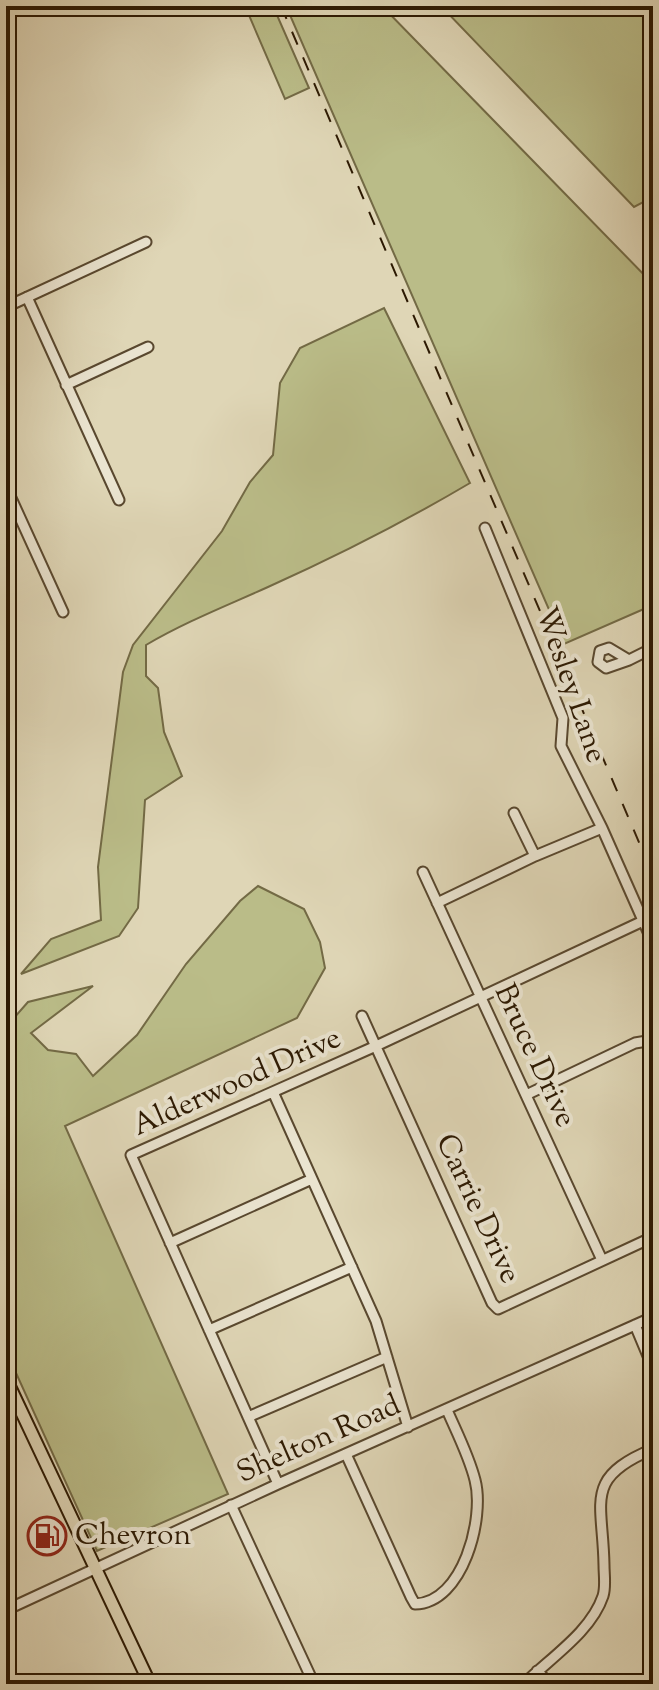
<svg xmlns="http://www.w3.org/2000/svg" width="659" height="1690" viewBox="0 0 659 1690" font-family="'Sorts Mill Goudy',serif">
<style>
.green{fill:#babc88;stroke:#736a45;stroke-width:2}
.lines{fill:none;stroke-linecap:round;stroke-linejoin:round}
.minor-casing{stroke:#59482f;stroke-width:13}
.major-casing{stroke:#2c1902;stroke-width:15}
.minor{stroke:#eae4d0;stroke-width:9}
.major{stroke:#dfd6b6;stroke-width:11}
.rail{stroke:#2c1902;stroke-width:2;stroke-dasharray:14 14;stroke-linecap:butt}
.labels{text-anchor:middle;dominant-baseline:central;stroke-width:8;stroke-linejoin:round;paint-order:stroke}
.street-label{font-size:30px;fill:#2c1902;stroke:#eae4d0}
.poi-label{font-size:30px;fill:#2c1902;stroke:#eae4d0;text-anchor:start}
</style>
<rect width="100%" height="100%" fill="#dfd6b6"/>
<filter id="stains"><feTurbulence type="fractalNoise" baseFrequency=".0025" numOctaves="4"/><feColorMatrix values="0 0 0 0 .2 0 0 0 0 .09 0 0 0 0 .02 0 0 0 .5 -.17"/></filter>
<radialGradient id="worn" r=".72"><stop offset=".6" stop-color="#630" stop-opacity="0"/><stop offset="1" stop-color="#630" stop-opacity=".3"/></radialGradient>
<path class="green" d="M245,6h28l36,82 -24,11z
M286,6h96l271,278v321l-89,39z
M441,6h212v191l-19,10z
M384,308l86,175c-66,39 -133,73 -202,104 -42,19 -83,35 -122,58v31l12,12 6,44 18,44 -37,24 -7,108 -19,28 -98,38 30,-35 50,-19 -3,-53 25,-195 10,-27 89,-114 28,-49 23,-27 7,-72 20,-35z
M258,886l46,23 16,33 5,26 -28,50 -232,108 163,368 -131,57 -91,-200v-324l22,-25 65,-16 -62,47 17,17 28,4 17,22 44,-41 49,-71 54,-63z"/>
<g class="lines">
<defs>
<path id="minor" d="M27,297l92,203
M6,307l140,-65
M66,385l82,-38
M6,487l57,125
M485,528l78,190 -2,28 41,82 51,115
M609,648l20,12 -23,8 -8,-6 2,-11z
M629,660l24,-12
M514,813l21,43
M423,872l179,388
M437,903l98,-47 67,-28
M362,1016l130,287 6,6 155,-72
M273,1092l103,229 32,106
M526,1095l109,-52 18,-3
M170,1243l142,-64
M635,1325l18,43
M209,1330l143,-63
M248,1417l139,-60
M346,1454l65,143 4,7c48,-1 70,-86 60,-124 -6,-24 -18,-47 -28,-70
M278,1484l-147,-329 245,-109 267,-125
M231,1505l83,179
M6,1610l272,-126 375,-167
M537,1671l13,13
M524,1684c26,-26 67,-52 79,-88 3,-9 1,-21 1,-31 -1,-64 -21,-87 49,-116"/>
<path id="major" d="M6,1379l144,305"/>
</defs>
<use href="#minor" class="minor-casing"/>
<use href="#major" class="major-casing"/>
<use href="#minor" class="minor"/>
<use href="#major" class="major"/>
<path class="rail" d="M281,6l372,869"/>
</g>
<defs>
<symbol id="fuel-ring" viewBox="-11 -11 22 22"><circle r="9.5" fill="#eae4d0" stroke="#8f2418" stroke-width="1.5"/><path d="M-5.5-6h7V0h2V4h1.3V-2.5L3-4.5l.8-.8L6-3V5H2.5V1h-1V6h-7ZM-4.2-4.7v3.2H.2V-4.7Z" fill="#8f2418"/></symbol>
</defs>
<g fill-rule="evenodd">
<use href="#fuel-ring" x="25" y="1514" width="44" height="44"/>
</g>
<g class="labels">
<g class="street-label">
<text transform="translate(570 685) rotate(71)">Wesley Lane</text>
<text transform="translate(534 1056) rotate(65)">Bruce Drive</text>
<text transform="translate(237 1083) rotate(-24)">Alderwood Drive</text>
<text transform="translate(477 1209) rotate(65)">Carrie Drive</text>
<text transform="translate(319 1440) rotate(-24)">Shelton Road</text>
</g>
<g class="poi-label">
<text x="75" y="1536">Chevron</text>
</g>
</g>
<rect width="659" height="1690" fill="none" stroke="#dfd6b6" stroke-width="32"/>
<rect x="8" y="8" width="643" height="1674" fill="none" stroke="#2c1902" stroke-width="4"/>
<rect x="16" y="16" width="627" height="1658" fill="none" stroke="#2c1902" stroke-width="2"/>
<rect width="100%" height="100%" filter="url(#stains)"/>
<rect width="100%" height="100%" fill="url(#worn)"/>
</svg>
